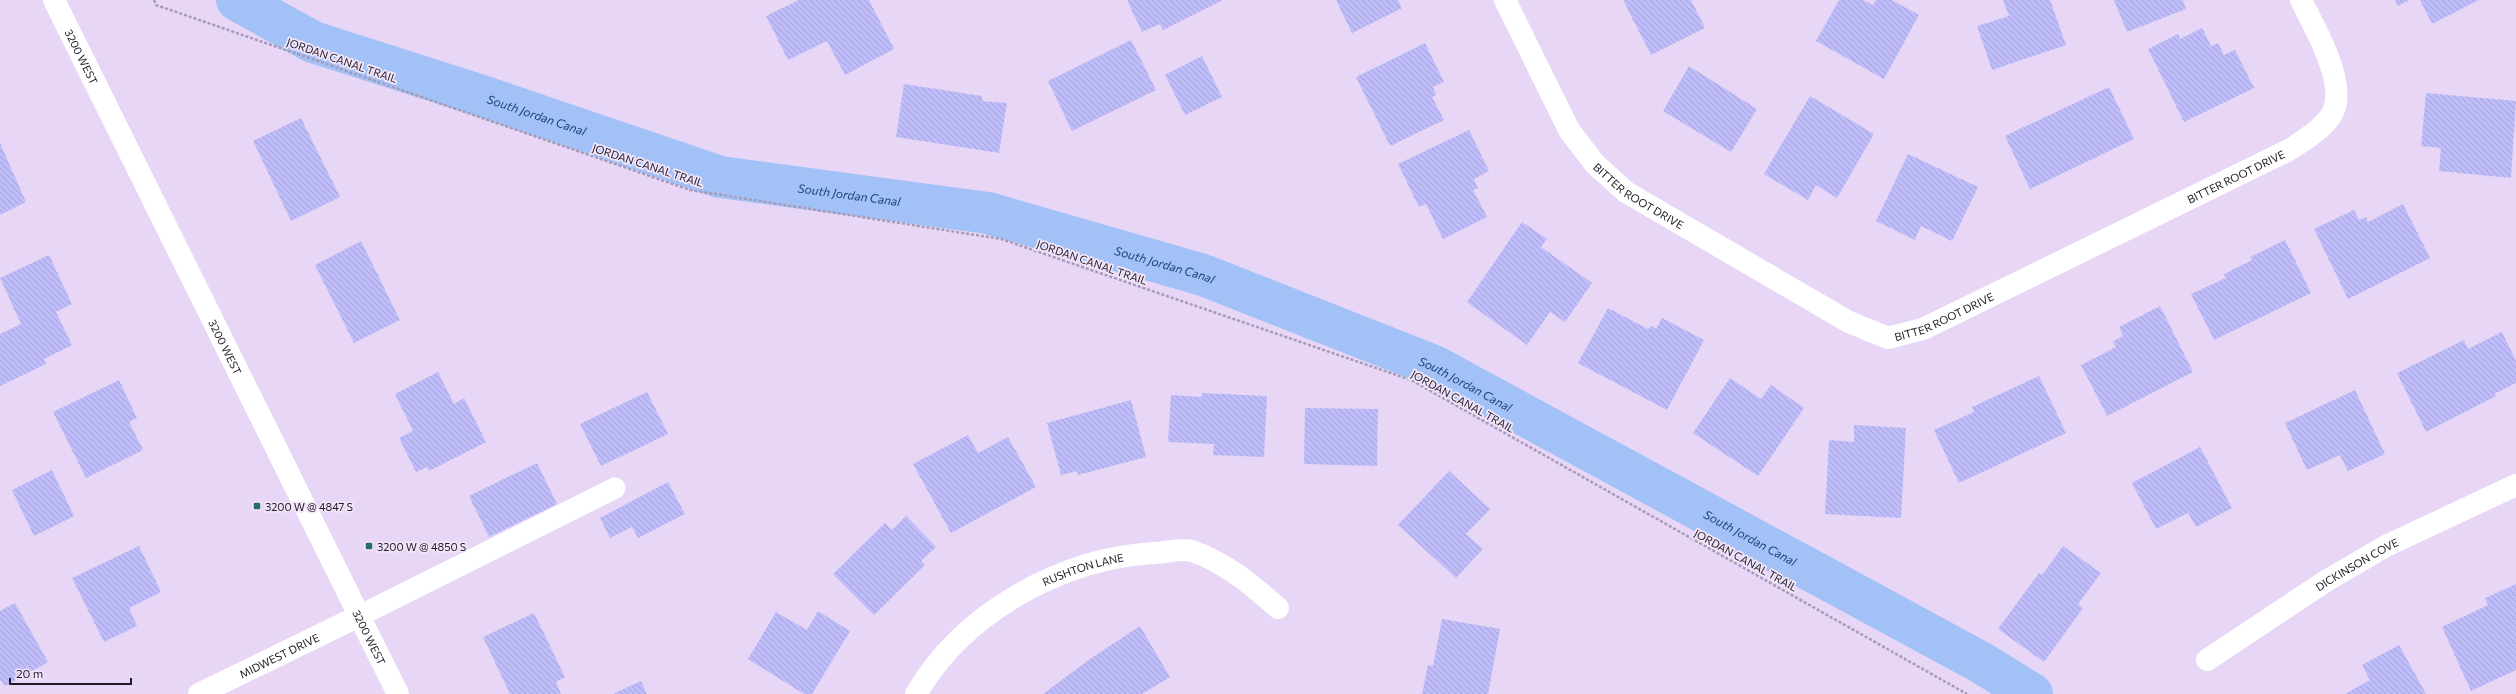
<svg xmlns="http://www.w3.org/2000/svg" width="2516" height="694" viewBox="0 0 2516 694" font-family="Commissioner,sans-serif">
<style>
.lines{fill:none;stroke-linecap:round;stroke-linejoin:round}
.canal{stroke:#a2c1f7;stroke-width:42}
.building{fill:url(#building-back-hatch)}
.path{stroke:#a89ab4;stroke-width:2.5;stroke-dasharray:3 2;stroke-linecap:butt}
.service{stroke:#fff;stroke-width:21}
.minor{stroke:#fff;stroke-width:22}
.tertiary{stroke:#fff;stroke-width:22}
.poi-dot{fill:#27706a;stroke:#f2e6fa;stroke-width:1.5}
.labels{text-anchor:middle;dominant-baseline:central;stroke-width:3.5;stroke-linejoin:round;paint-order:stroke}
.street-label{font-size:11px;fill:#221b26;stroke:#f2e6fa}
.poi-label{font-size:11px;fill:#221b26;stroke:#f2e6fa;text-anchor:start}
.water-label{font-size:12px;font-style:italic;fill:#1d407e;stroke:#f2e6fa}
</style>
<defs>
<pattern id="building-back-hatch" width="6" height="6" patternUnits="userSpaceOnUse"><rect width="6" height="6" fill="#bfbdf9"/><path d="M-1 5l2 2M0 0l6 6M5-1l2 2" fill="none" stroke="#a4a2d5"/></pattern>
</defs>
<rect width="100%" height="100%" fill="#e8d6f7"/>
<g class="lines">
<path class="canal" id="s1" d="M237,0l76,42 169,54 238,81 268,36 215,62 231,91 546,296 52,32"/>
</g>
<path class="building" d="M799,0h70l25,49 -49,26 -18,-34 -39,19 -22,-44z
M1127,0h96l-60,30 -3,-6 -18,8z
M1336,0h62l4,8 -50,25z
M1623,0h68l14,28 -54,27z
M1839,0h24l10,5 3,-5h16l27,15 -35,64 -68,-38z
M2003,0h47l16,45 -74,25 -15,-44 32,-10z
M2114,0h69l3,9 -59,23z
M2395,0h14l-11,6z
M2420,0h59l-47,24z
M2202,28l9,18 7,-3 6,12 11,-5 19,38 -70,34 -36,-73 30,-15 2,5z
M1131,40l25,50 -84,41 -24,-50z
M1425,43l19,39 -11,5 3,8 -4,2 12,23 -54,26 -34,-69z
M1202,56l20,41 -37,18 -20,-40z
M1689,66l68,43 -26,43 -68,-41z
M904,84l78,12v5l25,2 -8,50 -103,-16z
M2109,87l25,52 -104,50 -25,-53z
M2426,93l90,8 -5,77 -72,-7 2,-23 -20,-2z
M1810,96l64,38 -37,64 -21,-13 -8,15 -44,-26z
M301,118l39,79 -49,24 -38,-80z
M1469,130l20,41 -15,8 4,9 -5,2 14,27 -44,22 -17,-35 -7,3 -21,-43z
M0,143l26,59 -26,13z
M1908,154l70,33 -26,54 -31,-15 -6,14 -39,-19z
M2403,204l27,54 -82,41 -34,-70 40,-19 5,10 7,-3 2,5z
M1522,222l25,17 -6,8 51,36 -27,39 -15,-10 -23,33 -60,-43z
M2285,240l26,53 -97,47 -23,-46 35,-16 -2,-4 28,-14 -2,-3z
M361,241l39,79 -46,23 -39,-78z
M49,255l23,49 -16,8 16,33 -28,14 2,5 -46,22v-52l21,-10 -21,-46z
M2160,306l33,66 -86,44 -26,-51 35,-18 -3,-6 10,-5 -4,-9z
M1608,308l40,21 4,-3 4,3 6,-11 42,22 -37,70 -89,-47z
M2502,332l14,29v22l-22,11 2,2 -70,36 -29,-59 67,-33 4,9z
M438,372l16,32 10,-6 22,44 -57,29 -2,-4 -11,5 -17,-34 14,-7 -18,-37z
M2039,376l27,57 -107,50 -25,-53 40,-18 -2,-5z
M1730,378l31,21 10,-14 33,23 -46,68 -65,-43z
M119,380l18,38 -8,4 14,28 -57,28 -33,-66z
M2355,390l30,64 -37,17 -8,-16 -33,15 -22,-47z
M647,392l21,42 -67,32 -21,-42z
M1202,393l65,3 -3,61 -51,-2 1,-11 -46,-2 3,-47 31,2z
M1131,400l15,57 -68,18 -1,-4 -16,4 -14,-52z
M1305,408l73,1 -1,57 -73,-2z
M1854,425l52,3 -5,90 -76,-4 4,-74 25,2z
M968,435l10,18 30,-16 28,50 -85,46 -38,-69z
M2200,447l32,61 -36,19 -8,-14 -32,16 -24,-46z
M537,463l20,41 -68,33 -20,-41z
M52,470l22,46 -40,20 -22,-46z
M1449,471l41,38 -24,25 17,15 -27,29 -58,-53z
M668,482l17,32 -47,24 -6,-11 -22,11 -10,-20z
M906,516l30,31 -15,14 4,4 -51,50 -41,-41 52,-51 7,7z
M139,546l22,46 -32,16 8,18 -33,16 -32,-64z
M2063,546l38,27 -23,31 5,4 -39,54 -46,-33 41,-56 3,2z
M2516,584v86l-45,21 -29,-64 46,-22 -3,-7z
M15,603l33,59 -43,24 -5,-6v-69z
M818,611l32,20 -38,63h-8l-56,-35 28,-47 31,18z
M534,613l31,64 -9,5 5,12h-51l-27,-57z
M1442,619l58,10 -12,65h-66l6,-29 5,1z
M1140,626l30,51 -28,17h-99l47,-35z
M2399,645l27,49h-81l25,-14 -8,-15z
M641,681l6,13h-34z"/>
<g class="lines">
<path class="path" d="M154,0l2,5 534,185 311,49 410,141 556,314"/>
<path class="service" d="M359,616l256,-128"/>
<g class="minor">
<path id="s2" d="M1505,0l64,130 26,34 31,28 223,130 39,16 35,-9 366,-179c13,-8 37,-23 44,-38 14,-30 -19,-85 -32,-112"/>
<path id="s3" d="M2207,660l119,-79 60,-35 130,-61"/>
<path id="s4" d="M199,694l160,-78"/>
<path id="s5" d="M916,694c47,-81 144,-135 237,-141 11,0 29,-5 39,-2 34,12 59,33 86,57"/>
</g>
<path class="tertiary" id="s6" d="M54,0l344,694"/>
</g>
<g class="poi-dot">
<rect x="253" y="502" width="8" height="8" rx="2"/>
<rect x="365" y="542" width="8" height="8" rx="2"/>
</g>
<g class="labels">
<g class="street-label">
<text stroke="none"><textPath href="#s6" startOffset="63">3200 WEST</textPath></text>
<text transform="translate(342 60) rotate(19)">JORDAN CANAL TRAIL</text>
<text transform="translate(648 165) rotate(18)">JORDAN CANAL TRAIL</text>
<text stroke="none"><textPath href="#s2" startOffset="914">BITTER ROOT DRIVE</textPath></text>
<text stroke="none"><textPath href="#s2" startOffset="242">BITTER ROOT DRIVE</textPath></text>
<text transform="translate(1092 262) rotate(19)">JORDAN CANAL TRAIL</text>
<text stroke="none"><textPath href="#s2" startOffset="590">BITTER ROOT DRIVE</textPath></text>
<text stroke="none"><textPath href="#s6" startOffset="387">3200 WEST</textPath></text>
<text transform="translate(1463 401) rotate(29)">JORDAN CANAL TRAIL</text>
<text transform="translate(1746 560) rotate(29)">JORDAN CANAL TRAIL</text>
<text stroke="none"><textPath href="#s3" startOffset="178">DICKINSON COVE</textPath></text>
<text stroke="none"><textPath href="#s5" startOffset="214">RUSHTON LANE</textPath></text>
<text stroke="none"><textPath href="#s6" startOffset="711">3200 WEST</textPath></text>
<text stroke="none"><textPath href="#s4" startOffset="89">MIDWEST DRIVE</textPath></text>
</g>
<g class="poi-label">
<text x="265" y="506">3200 W @ 4847 S</text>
<text x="377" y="546">3200 W @ 4850 S</text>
</g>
<g class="water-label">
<text stroke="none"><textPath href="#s1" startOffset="322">South Jordan Canal</textPath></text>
<text stroke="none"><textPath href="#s1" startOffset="646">South Jordan Canal</textPath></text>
<text stroke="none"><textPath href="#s1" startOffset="970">South Jordan Canal</textPath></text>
<text stroke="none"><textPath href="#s1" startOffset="1294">South Jordan Canal</textPath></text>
<text stroke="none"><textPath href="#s1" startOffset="1618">South Jordan Canal</textPath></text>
</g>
</g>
<path d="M10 678v6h121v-6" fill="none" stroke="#221b26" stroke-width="2"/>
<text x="16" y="678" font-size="12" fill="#221b26" stroke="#f2e6fa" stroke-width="3" paint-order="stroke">20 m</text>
</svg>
